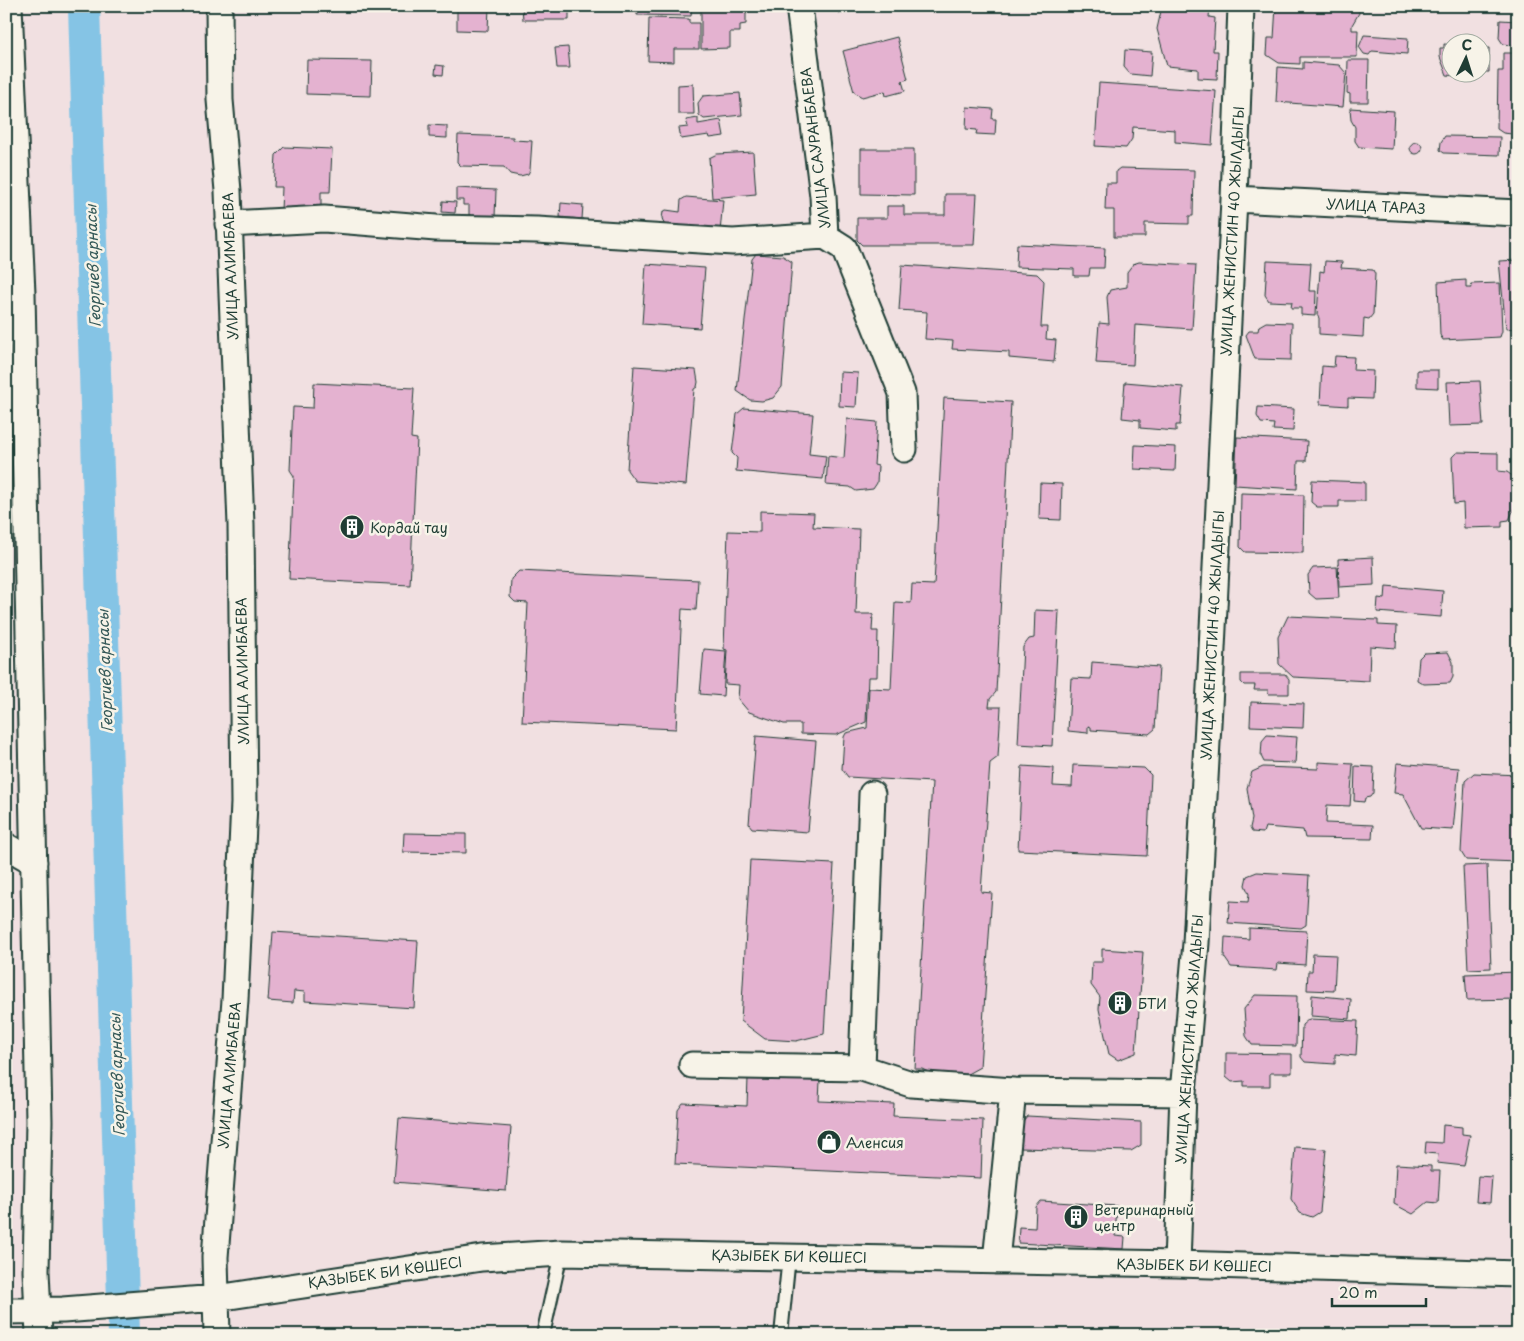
<svg xmlns="http://www.w3.org/2000/svg" width="1524" height="1341" viewBox="0 0 1524 1341" font-family="'Playpen Sans',sans-serif">
<style>
.lines{fill:none;stroke-linecap:round;stroke-linejoin:round}
.canal{stroke:#85c4e5;stroke-width:32}
.building{fill:#e4b2d0;stroke:#1f3d34}
.service-casing{stroke:#1f3d34;stroke-width:16}
.minor-casing{stroke:#1f3d34;stroke-width:29}
.service{stroke:#f7f3e8;stroke-width:12}
.minor{stroke:#f7f3e8;stroke-width:25}
.labels{text-anchor:middle;dominant-baseline:central;stroke-width:5;stroke-linejoin:round;paint-order:stroke}
.street-label{font-size:14px;fill:#1f3d34;stroke:#f7f3e8}
.poi-label{font-size:14px;fill:#1f3d34;stroke:#f7f3e8;text-anchor:start}
.water-label{font-size:15px;font-style:italic;fill:#335857;stroke:#f7f3e8}
</style>
<rect width="100%" height="100%" fill="#f1e0e1"/>
<filter id="ink" filterUnits="userSpaceOnUse"><feTurbulence type="fractalNoise" baseFrequency=".02" numOctaves="2"/><feDisplacementMap in="SourceGraphic" scale="10" xChannelSelector="R" yChannelSelector="G"/><feConvolveMatrix kernelMatrix="1 2 1 2 8 2 1 2 1" color-interpolation-filters="sRGB"/></filter>
<g filter="url(#ink)">
<g class="lines">
<path class="canal" d="M84,6l40,1329"/>
</g>
<path class="building" d="M457,6h32l-1,25 -31,-1z
M522,6h47v14h-46z
M637,6h55l-1,10 -54,-1z
M701,6h45v18l-6,1v7h-10v16l-29,1z
M838,6h45l1,2 -45,5z
M887,6h31l-30,4z
M1167,6h43l-1,11 6,1 -2,33h5l-1,28 -19,-1v-9l-31,-3 -10,-37 4,-18z
M1276,6h83v7l-7,12v5h6l-1,27h-57v7l-21,-1 -12,-8 1,-17h6z
M649,18l40,1v4h10v26h-25v13l-26,-1z
M1500,20l18,1v25l-15,-2 -4,-6z
M1364,35l44,3 -1,16 -35,-3 -3,4 -5,-1 -5,-7z
M897,37l11,42 -6,2 3,10 -19,5 -1,-5 -23,6 -8,-5 -11,-41z
M1444,44l8,1v27h26l-2,4 -11,1 -18,-2 -7,-18v-9h4z
M568,47l2,21h-13l-2,-20z
M1482,48h7v24h-7z
M1125,50l27,2 -2,24 -20,-2 -6,-7z
M1503,53h15v87l-3,1 -4,-3 1,-4 -9,-1 -6,-4 1,-58h5z
M307,60l65,1 -1,35 -65,-2z
M1348,60h21l-1,42h-18v-8l-3,-1z
M1303,62l36,3 7,8 -3,34 -67,-5 2,-35 25,2z
M436,65l8,1 -1,9 -8,-1z
M1099,83l117,8 -4,54 -37,-3v-12l-42,-3 -1,12 -6,9 -31,-2z
M693,84l1,30h-16v-29z
M740,93l2,22 -38,4 -5,-4 -1,-12 5,-7z
M967,107l26,2 -1,10h4l-1,16 -19,-1 1,-4 -11,-1z
M1350,108l44,3 -2,38 -33,-2 -4,-6v-14l-4,-7z
M698,118v6l23,-4 3,16 -14,2 -1,-3 -28,4 -2,-11 9,-1 -2,-7z
M429,125l18,1v12l-18,-1z
M458,135l55,2v3l19,1 -2,29 -2,4 -8,2 -10,-2 -6,-7 -43,-1 -4,-4z
M1445,136l55,1 -1,18 -55,-2 -4,-3 1,-8z
M1410 148a6 6 0 1 1 12 0a6 6 0 1 1-12 0Z
M284,147l48,2 -2,43h-9v20l-40,-1 1,-24h-8l2,-32z
M861,149h53v46l-53,-1z
M753,152l3,42 -44,4 -3,-40 8,-4z
M1120,168l74,2 -1,46h-4v8l-44,-1v14h-31v-27h-9l1,-27h10v-12z
M456,188l40,2 -1,27 -26,-2v-10h-6v-5h-7z
M945,194h32l-3,51h-112l-5,-5v-22h30v-12h17v9h41z
M686,197l37,3 -3,32 -55,-5 -3,-9 1,-6 3,-2 14,2 1,-12z
M443,201l13,1 -1,11 -13,-1z
M561,203l22,2 -1,14 -22,-2z
M1017,244l88,4 -1,20h-14l-1,8h-15v-7l-58,-2z
M756,254l27,2 9,6 -10,125 -9,11 -11,3 -12,-1 -13,-9 15,-132z
M1518,260v68l-12,1 -7,-68z
M1267,261l44,2 -2,28h7l-1,25 -14,-1v-7h-10l1,-6 -23,-1 -4,-6z
M1325,261l17,1 -1,6 32,2 2,4 -2,40 -4,5 -5,-1 -1,19 -44,-3v-16l-2,-3 3,-44 4,1z
M1139,262l57,3 -4,64 -57,-4 -2,40 -37,-2 3,-40 10,1 -2,-27 3,-7 17,-3v-15l6,-8z
M646,264l59,4 -5,60 -58,-4z
M902,265l135,9 7,7 -3,46h6l-1,12 10,1 -2,22 -45,-4v-6l-57,-3 1,-8 -28,-2 2,-27 -28,-2z
M1466,280v8h6l-1,-4 29,-1 2,48 -2,6 -57,3 -3,-5 -2,-53z
M1266,322l26,1 -1,37 -36,-1 -9,-24 3,-4h9l1,-5z
M1335,356l19,1 -1,13 20,1 -1,28 -24,-1v8l-28,-2 2,-38 12,1z
M634,366l62,4 2,12 -1,5 -3,2 -8,96 -51,-4 -8,-11z
M1417,370h21v18l-21,-1z
M840,372l18,1 -2,34 -17,-1z
M1480,381l3,44 -34,1 -2,-44z
M1125,382l58,5 -3,38h-4v6l-36,-3v-8l-18,-2z
M314,383l100,5 -3,50 6,1 -7,146 -121,-6 5,-103 -4,-6 3,-63 20,1z
M944,398l67,4 -15,290 -6,7 -1,8h12l-3,50 -8,6 -9,129 11,1 -12,174 -29,16 -29,-14h-7l17,-287 -84,-5 -6,-8 2,-32 2,-4 21,-5 2,-40 22,1 4,-87 16,1 1,-19 22,1z
M1258,407l36,2 -1,22 -20,-1 1,-6 -13,-1 -4,-7z
M744,408l69,6 -4,40 17,2 -3,23 -87,-8 1,-13 -5,-5 5,-39z
M847,419l30,3 -3,43 4,1 -1,17 -4,6 -17,2 -6,-4 -24,-2 2,-29 16,2z
M1237,437l70,4 -1,20h-8l-1,28 -62,-4z
M1135,445l41,2 -1,24 -41,-2z
M1457,452l41,1v18l9,1 7,5 2,11 -1,19 -6,13 -7,1v6l-38,1 -1,-25 -9,1 -2,-47z
M1312,480l53,2v19h-26v6h-22l-6,-5z
M1040,483l22,1 -1,36 -22,-1z
M1241,493l63,2 -1,58 -58,-1 -5,-5z
M760,511l54,2 -1,14 46,2 -3,85h17l-1,17h6l-1,46h-9l-2,45 -30,13 -35,-1v-10h-17l-35,-12 -11,-13 1,-14 -14,-1 2,-34 -3,-1 4,-118 32,1z
M1373,557l1,28 -35,2 -1,-28z
M1337,567l2,31 -23,1 -7,-6 -1,-18 5,-7z
M519,571l179,9 -2,30 -14,-1 -6,120 -154,-7 6,-119 -13,-1 -5,-5 1,-18z
M1386,586l57,5 -2,26 -64,-5 1,-14 7,1z
M1035,610l24,1 -7,135 -34,-2 5,-97 6,-8 5,-1z
M1288,616l90,4v5l19,1 -1,22 -26,-2 -1,35 -76,-4 -14,-13 -1,-27z
M704,649l22,2 -3,45 -23,-2z
M1448,652l5,10v15l-3,6 -26,1 -7,-4 2,-22 5,-5z
M1092,662l67,5 -4,62 -6,5 -58,-4v-3l-3,-1v7l-20,-2 3,-53 20,1z
M1241,674h44l4,5v15h-21v-4h-14l1,-5h-11l-3,-3z
M1251,702l53,2 -1,24 -53,-2z
M1267,735l30,2 -2,26 -31,-1 -3,-6 1,-15z
M756,736l60,5 -8,91 -56,-4 -3,-4z
M1318,762l35,2 -3,42 -23,-1 -1,18 47,2 -1,14 -67,-1 -2,-8 -38,-3 -2,6 -11,-1 -2,-4 2,-9 -5,-31 5,-16 11,-5 55,2z
M1397,763l62,5 -6,62 -32,-2 -18,-34 -9,-1z
M1073,765l71,3 7,7 -4,81 -129,-6 4,-84 32,2 -1,18 19,1z
M1355,766l19,1 -1,26 -3,4 -5,1 -1,4 -10,-1z
M1474,773l44,2v87l-52,-2 -5,-8 4,-71z
M404,833l62,1v19l-63,-1z
M750,860l84,4 -10,170 -28,7 -31,-2 -24,-18z
M1487,865l4,103 -23,1 -5,-103z
M1257,872l52,3 -3,50 -5,3 -73,-5 2,-22 18,1 1,-8 -4,-9 2,-9z
M1249,928l58,3 -2,34 -27,-2 -1,7 -46,-3 -7,-10 1,-20 24,2z
M273,932l145,9 -4,67 -109,-7v-9l-11,-1 -1,12 -25,-2z
M1102,949l41,3 -7,101 -18,7 -9,-6 -10,-45 1,-12 -9,-12 1,-23h10z
M1313,954l23,1 -2,36 -27,-1 1,-19h4z
M1518,972v27l-51,1 -2,-26z
M1255,995l42,1 -1,50 -44,-1 -6,-9 -2,-27z
M1312,995l39,4 -1,20 -39,-3z
M1309,1019l49,2 -2,35 -21,-2v10l-30,-2 -4,-5 1,-32z
M1226,1053l66,1v19h-22v13h-26v-5l-12,1 -6,-5z
M748,1078l72,3 -1,20 75,3 -1,12 90,4 -2,58 -306,-14 3,-54 5,-7 64,3z
M1027,1116l114,6v23l-10,6 -112,-3 1,-23z
M399,1118l112,9 -5,64 -112,-9z
M1443,1125l19,2v7l8,1 -6,31 -27,-3 1,-9 -13,-1 1,-11 16,1z
M1295,1147l31,2 -6,63 -8,5 -12,-4 -9,-14z
M1396,1164l35,2v5h9l-2,32 -10,-1 -15,12 -19,-10z
M1478,1176l14,1 -2,26 -14,-1z
M1041,1201l76,5 -2,30 10,1 -1,12 -106,-6 1,-16 16,1 1,-21z
M564,1327l15,2 -1,6h-15z"/>
<g class="lines">
<defs>
<path id="service" d="M543,1335l18,-82
M781,1335l8,-79"/>
<path id="minor" d="M9,6l13,287 17,828 -3,150 3,64
M799,6l24,190 2,40
M1234,199l284,14
M228,224l96,-5 112,9 101,2 196,12 92,-6
M825,236l19,12 58,145 2,56
M6,846l28,16
M692,1065l170,3 49,16 102,7 170,2
M862,1068l10,-274
M996,1261l17,-170
M1177,1264l6,-171 13,-150 15,-274 23,-470 7,-193
M6,1311l57,-1 154,-12 265,-40 79,-5 616,11 341,10
M217,1335l-2,-78 20,-257 9,-197 -3,-278 -13,-334 -8,-91 -1,-94"/>
</defs>
<use href="#service" class="service-casing"/>
<use href="#minor" class="minor-casing"/>
<use href="#service" class="service"/>
<use href="#minor" class="minor"/>
</g>
</g>
<defs>
<symbol id="building-disc" viewBox="-11 -11 22 22"><circle r="9.5" fill="#1f3d34" stroke="#f7f3e8"/><path d="M-4-6H4V6H1V3H-1V6H-4ZM-2.5-4.3h1.7v1.8h-1.7ZM.8-4.3h1.7v1.8H.8ZM-2.5-1h1.7V.8h-1.7ZM.8-1h1.7V.8H.8Z" fill="#fff"/></symbol>
<symbol id="shop-disc" viewBox="-11 -11 22 22"><circle r="9.5" fill="#1f3d34" stroke="#f7f3e8"/><path d="M-5-2.5h2.3a2.7 3.5 0 0 1 5.4 0H5L5.5 6h-11ZM-1.5-2.5h3a1.5 2.3 0 0 0-3 0Z" fill="#fff"/></symbol>
</defs>
<g fill-rule="evenodd">
<use href="#building-disc" x="338" y="513" width="28" height="28"/>
<use href="#building-disc" x="1106" y="989" width="28" height="28"/>
<use href="#shop-disc" x="815" y="1128" width="28" height="28"/>
<use href="#building-disc" x="1062" y="1203" width="28" height="28"/>
</g>
<g class="labels">
<g class="street-label">
<text transform="translate(815 148) rotate(-97)">УЛИЦА САУРАНБАЕВА</text>
<text transform="translate(1376 206) rotate(3)">УЛИЦА ТАРАЗ</text>
<text transform="translate(1232 231) rotate(-87)">УЛИЦА ЖЕНИСТИН 40 ЖЫЛДЫГЫ</text>
<text transform="translate(230 266) rotate(-92)">УЛИЦА АЛИМБАЕВА</text>
<text transform="translate(1212 635) rotate(-87)">УЛИЦА ЖЕНИСТИН 40 ЖЫЛДЫГЫ</text>
<text transform="translate(242 671) rotate(-91)">УЛИЦА АЛИМБАЕВА</text>
<text transform="translate(1189 1039) rotate(-86)">УЛИЦА ЖЕНИСТИН 40 ЖЫЛДЫГЫ</text>
<text transform="translate(229 1075) rotate(-85)">УЛИЦА АЛИМБАЕВА</text>
<text transform="translate(789 1256) rotate(1)">ҚАЗЫБЕК БИ КӨШЕСІ</text>
<text transform="translate(1194 1265) rotate(1)">ҚАЗЫБЕК БИ КӨШЕСІ</text>
<text transform="translate(385 1272) rotate(-8)">ҚАЗЫБЕК БИ КӨШЕСІ</text>
</g>
<g class="poi-label">
<text x="370" y="527">Кордай тау</text>
<text x="1138" y="1003">БТИ</text>
<text x="846" y="1142">Аленсия</text>
<text x="1094" y="1209">Ветеринарный<tspan x="1094" dy="16">центр</tspan></text>
</g>
<g class="water-label">
<text transform="translate(92 266) rotate(-92)">Георгиев арнасы</text>
<text transform="translate(104 671) rotate(-92)">Георгиев арнасы</text>
<text transform="translate(116 1075) rotate(-92)">Георгиев арнасы</text>
</g>
</g>
<rect width="1524" height="1341" fill="none" stroke="#f7f3e8" stroke-width="25"/>
<rect x="12" y="12" width="1499" height="1316" fill="none" stroke="#1f3d34" stroke-width="2" filter="url(#ink)"/>
<g transform="translate(1466 58) rotate(4)"><circle r="24" fill="#f7f3e8" stroke="#a1aaa0"/>
<path d="M0-4L9 19L0 12L-9 19Z" fill="#1f3d34"/>
<text y="-8" font-size="14" font-weight="bold" text-anchor="middle" fill="#1f3d34">С</text>
</g>
<path d="M1332 1298v8h94v-8" fill="none" stroke="#1f3d34" stroke-width="2.5"/>
<text x="1339" y="1298" font-size="15" fill="#1f3d34" stroke="#f7f3e8" stroke-width="4" paint-order="stroke">20 m</text>
</svg>
